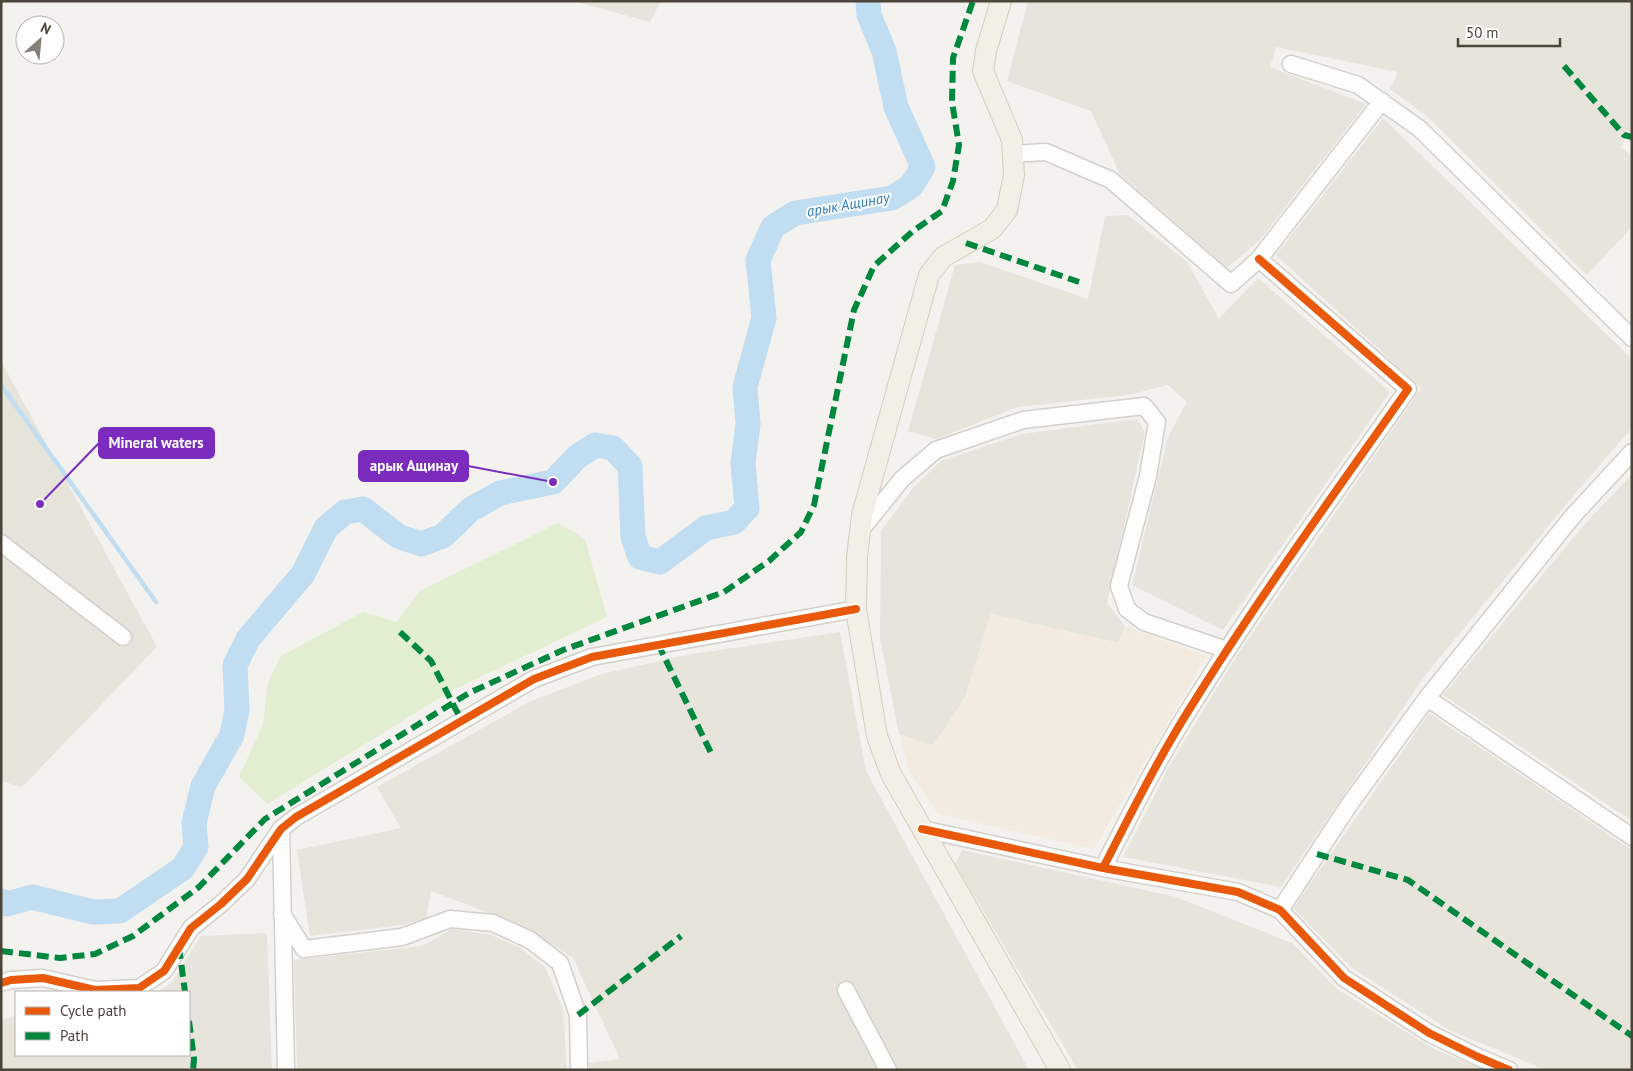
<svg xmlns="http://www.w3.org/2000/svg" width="1633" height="1071" viewBox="0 0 1633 1071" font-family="'PT Sans',sans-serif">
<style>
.residential{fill:#e7e4dc}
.commercial{fill:#f3ebdf}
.green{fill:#e1eecf}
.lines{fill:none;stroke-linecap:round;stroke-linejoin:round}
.stream{stroke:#c0ddf1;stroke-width:4.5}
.river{stroke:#c0ddf1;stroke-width:25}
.minor-casing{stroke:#d2d0cb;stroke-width:19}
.major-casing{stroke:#d6cebb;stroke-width:22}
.minor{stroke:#fdfdfc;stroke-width:16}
.major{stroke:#f2efe6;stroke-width:20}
.quiet{stroke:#00873e;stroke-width:6;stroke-dasharray:12 6;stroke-linecap:butt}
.cycleway-casing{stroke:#fff;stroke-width:11}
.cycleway{stroke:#e8590c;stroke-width:8}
.labels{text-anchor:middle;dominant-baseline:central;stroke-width:4;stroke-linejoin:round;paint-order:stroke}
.water-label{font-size:15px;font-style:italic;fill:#2e7ab2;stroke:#fff}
.leader{fill:none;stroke:#7b2cbf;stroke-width:2}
.callout-dot{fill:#7b2cbf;stroke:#fff;stroke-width:2}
.callout{fill:#7b2cbf;stroke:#7b2cbf;stroke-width:2}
.callout-label{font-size:15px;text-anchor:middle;font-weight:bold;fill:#fff}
</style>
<rect width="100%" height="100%" fill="#f4f2ee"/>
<path class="residential" d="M573,1h88l-11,21z
M1028,1h604v126l-11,20 11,9v71l-45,48 -159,-158 -38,-28 8,-17 -122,-25 -6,20 96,37 -107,137 -32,27 -107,-94 -29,-63 -84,-30z
M1383,118l249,241v69l-54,62 -151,183 -146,214 -158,-30 48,-94 63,-103 187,-272 -145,-133z
M1128,215l59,47 32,57 39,-41 132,114 -167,238 -91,-45 36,-148 19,-35 -19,-17 -40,10 -110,12 -82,32 -28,-8 47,-166 25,-3 108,37 17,-83z
M1,361l156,286 -135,140 -21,-6z
M1137,419l8,13 -38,171 18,23 -6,17 -128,-29 -26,83 -32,49 -34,-12 -19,-96 1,-107 32,-43 28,-27 81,-27z
M1632,474l-1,174 1,173 -189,-126 140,-169z
M840,632l26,139 163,299h-440v-7l31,-4 -47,-101 -55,-34 -87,-33 -5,27 -24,7 -92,11 -13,-86 104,-22 -24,-41 154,-86 71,-27 84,-19z
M1429,713l203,137v220h-86l-97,-40 -97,-62 -59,-60z
M962,850l214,47 116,46 45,46 95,59 52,22h-406l-123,-206z
M452,929l39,6 28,12 26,20 18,42 4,61h-270l-3,-110 128,-14z
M267,933l5,137h-271v-50l15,-4v39h173v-63h-31l13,-9 30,-47z"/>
<path class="commercial" d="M991,614l127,29 7,-17 82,30 -113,193 -156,-35 -28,-41 -11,-39 34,11 32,-48z"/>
<path class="green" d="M558,523l27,16 22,78 -154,73 -186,114 -28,-27 24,-53 5,-42 13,-26 82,-44 34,10 23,-31z"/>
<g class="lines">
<path class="stream" d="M1,385l155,217"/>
<path class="river" d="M1,901l6,3 25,-7 61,15 27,-1 63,-43 13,-21 -2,-24 9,-37 29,-51 5,-25 -2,-45 13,-26 55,-65 23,-46 19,-16 18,-3 35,27 23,8 22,-8 27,-26 30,-17 53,-11 24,-25 18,-12 18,3 17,18 3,71 7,20 20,5 46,-34 28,-6 13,-14 -4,-45 5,-39 -3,-37 19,-69 -6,-58 15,-33 22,-14 97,-15 19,-12 12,-19 -27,-60 -12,-56 -15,-36 -1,-14"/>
<defs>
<path id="minor" d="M1291,64l67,21 62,44 212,209
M1013,154l33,-2 65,28 120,104 28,-25 123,-158
M860,531l42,-52 34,-29 87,-30 121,-14 13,16 -9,54 -29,110 8,23 17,13 83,28
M1,543l122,94
M1427,698l205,139
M281,829l5,241
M922,829l181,39 135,24 42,18 64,68 85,55 49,24 31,13
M1103,868c28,-55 56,-111 89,-163 67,-108 143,-212 216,-316l-149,-130
M1280,910l69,-105 78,-107 145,-181 60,-65
M282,914l22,35 98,-12 48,-18 43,4 37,17 30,23 18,52 1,55
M1,983l10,-3 32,-2 52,12 44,-2 25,-17 27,-43 30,-24 26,-25 34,-50 15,-12 238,-138 58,-22 264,-48
M846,990l42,80"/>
<path id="major" d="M1001,1l-15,50 -3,20 29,69 2,35 -7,35 -15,19 -49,28 -14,18 -67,240 -5,42 -1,52 21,127 14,38 169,296"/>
</defs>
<use href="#minor" class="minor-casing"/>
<use href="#major" class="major-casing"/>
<use href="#minor" class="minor"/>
<use href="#major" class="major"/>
<path class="quiet" d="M1564,66l60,69 8,2
M966,243l113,39
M400,632l31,29 25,49 6,10
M658,644l55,113
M1317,854l91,26 224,156
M179,947l6,45
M1,951l59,7 35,-4 38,-18 66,-49 66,-68 204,-126 94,-43 161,-58 45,-31 32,-29 13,-27 40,-195 20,-44 39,-35 29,-20 11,-30 6,-36 -7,-43 1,-44 20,-57
M578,1015l103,-79
M189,1021l5,38 -1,11"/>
<defs>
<path id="cycleway" d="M922,829l181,39 135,24 42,18 64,68 85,55 49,24 31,13
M1103,868c28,-55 56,-111 89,-163 67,-108 143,-212 216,-316l-149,-130
M1,983l10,-3 32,-2 52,12 44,-2 25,-17 27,-43 30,-24 26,-25 34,-50 15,-12 238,-138 58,-22 264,-48"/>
</defs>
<use href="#cycleway" class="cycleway-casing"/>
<use href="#cycleway" class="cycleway"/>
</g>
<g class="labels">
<g class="water-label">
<text transform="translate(848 204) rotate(-10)">арык Ащинау</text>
</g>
</g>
<path class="leader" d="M40 504L99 443M553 482L468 466"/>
<g class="callout-dot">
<circle cx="40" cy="504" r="5"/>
<circle cx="553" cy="482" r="5"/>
</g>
<g class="callout">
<rect x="99" y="428" width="115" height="30" rx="5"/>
<rect x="359" y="451" width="109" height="30" rx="5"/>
</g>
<g class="callout-label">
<text x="156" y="448">Mineral waters</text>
<text x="414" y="471">арык Ащинау</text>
</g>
<rect width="1633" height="1071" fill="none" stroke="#4b4439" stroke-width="5"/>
<rect x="15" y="991" width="175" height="65" fill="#ffffff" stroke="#b7b4b0"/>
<rect x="25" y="1007" width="25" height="8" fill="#e8590c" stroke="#b7b4b0"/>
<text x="60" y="1016" font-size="15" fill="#4b4439">Cycle path</text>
<rect x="25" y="1032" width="25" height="8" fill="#00873e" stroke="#b7b4b0"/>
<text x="60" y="1041" font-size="15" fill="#4b4439">Path</text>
<g transform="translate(40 40) rotate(27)"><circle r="24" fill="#ffffff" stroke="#b7b4b0"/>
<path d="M0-4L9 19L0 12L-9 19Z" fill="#868178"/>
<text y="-8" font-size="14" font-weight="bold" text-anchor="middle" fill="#4b4439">N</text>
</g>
<path d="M1458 38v8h102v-8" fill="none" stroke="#4b4439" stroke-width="2.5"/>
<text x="1466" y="38" font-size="15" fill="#4b4439" stroke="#ffffff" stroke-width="4" paint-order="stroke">50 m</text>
</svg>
